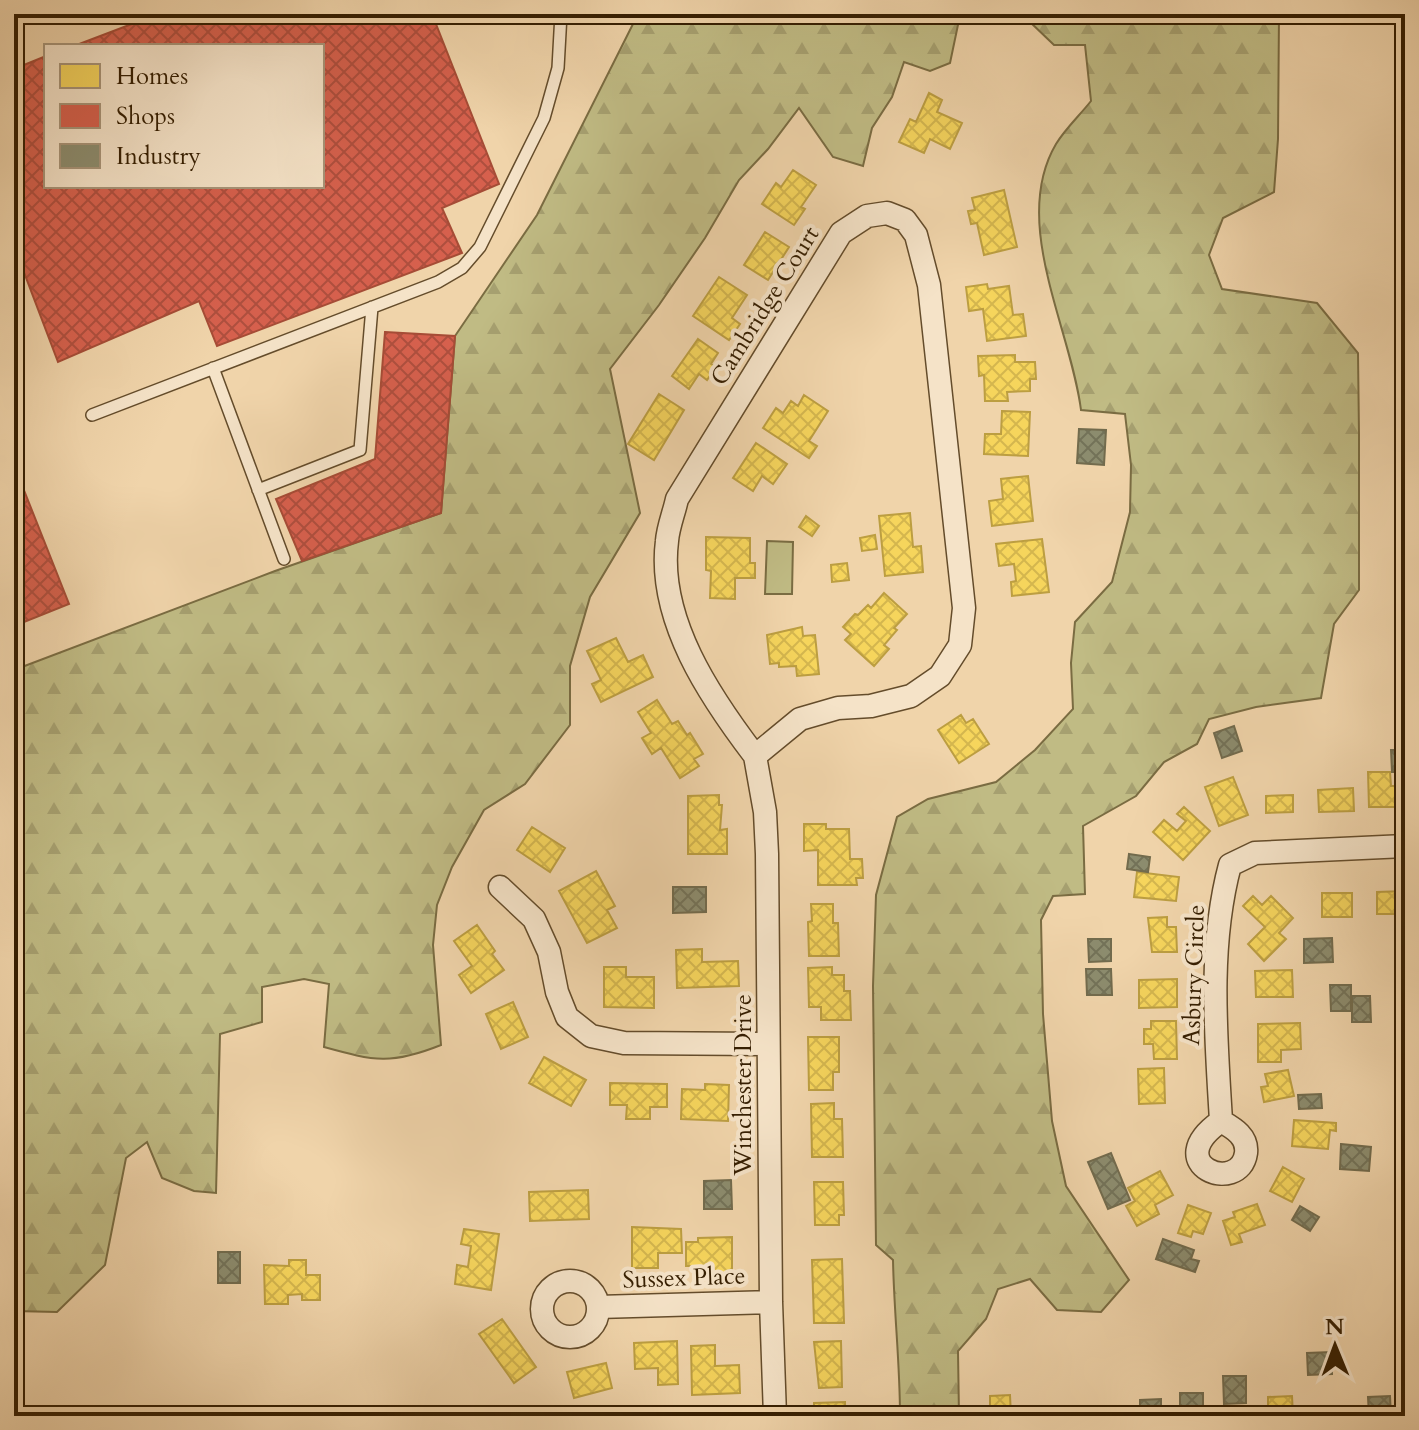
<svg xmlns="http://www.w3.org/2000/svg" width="1419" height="1430" viewBox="0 0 1419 1430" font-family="Cardo,serif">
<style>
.forest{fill:url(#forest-firs);stroke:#7a6c42;stroke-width:2}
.garden{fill:#c0bb84;stroke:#7a6c42;stroke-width:2}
.homes{fill:url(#homes-cross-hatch);stroke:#bc9e41;stroke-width:2}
.shops{fill:url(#shops-cross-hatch);stroke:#a64c36;stroke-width:2}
.industry{fill:url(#industry-cross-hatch);stroke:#726b4d;stroke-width:2}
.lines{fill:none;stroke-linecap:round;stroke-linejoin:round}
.lane-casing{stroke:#644c2b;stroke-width:14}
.street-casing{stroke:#644c2b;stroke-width:25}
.lane{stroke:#f5e3c8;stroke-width:11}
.street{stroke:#f5e3c8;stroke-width:22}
.labels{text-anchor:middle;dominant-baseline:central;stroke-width:8;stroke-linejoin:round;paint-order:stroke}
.street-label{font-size:24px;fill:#351e01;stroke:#f5e3c8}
</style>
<defs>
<pattern id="forest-firs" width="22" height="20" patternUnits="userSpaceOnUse" patternTransform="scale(2)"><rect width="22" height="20" fill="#c0bb84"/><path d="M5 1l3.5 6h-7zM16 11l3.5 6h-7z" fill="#a6a070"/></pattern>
<pattern id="homes-cross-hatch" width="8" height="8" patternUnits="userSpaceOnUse" patternTransform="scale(2)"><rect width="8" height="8" fill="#f6d55c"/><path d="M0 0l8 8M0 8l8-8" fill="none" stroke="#d4b64e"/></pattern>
<pattern id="shops-cross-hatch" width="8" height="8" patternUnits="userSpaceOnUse" patternTransform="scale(2)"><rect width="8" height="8" fill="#d6604d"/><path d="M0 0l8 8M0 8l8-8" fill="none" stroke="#ae4f3e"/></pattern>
<pattern id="industry-cross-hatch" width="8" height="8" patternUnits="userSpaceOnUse" patternTransform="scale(2)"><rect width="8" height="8" fill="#8c8c6e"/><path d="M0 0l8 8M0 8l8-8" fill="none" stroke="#737258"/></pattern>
</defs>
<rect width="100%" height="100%" fill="#f0d4aa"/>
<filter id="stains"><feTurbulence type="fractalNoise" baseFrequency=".0025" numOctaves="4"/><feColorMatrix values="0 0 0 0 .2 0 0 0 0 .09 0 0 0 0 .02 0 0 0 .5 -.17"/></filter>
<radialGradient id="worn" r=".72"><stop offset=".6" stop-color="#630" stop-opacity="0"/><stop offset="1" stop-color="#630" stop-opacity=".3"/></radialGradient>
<path class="forest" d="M638,14h341l-20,6 -9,43 -20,8 -26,-9 -12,35 -20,31 -9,38 -30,-9 -34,-49 -31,41 -29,31 -34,58 -46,67 -49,64 30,144 -50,84 -20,69v59l-45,59 -41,26 -32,57 -15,38 -4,40 8,100c-50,20 -66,16 -117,2l5,-63 -25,-5 -42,8v35l-42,12 -4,159 -22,-2 -32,-13 -15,-36 -21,16 -21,107 -48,47 -43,-1v-641l261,-99 166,-58 14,-177 82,-121z
M1006,14h273l-1,125 -4,53 -51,26 -14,37 13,34 95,14 41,50 1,81v156l-25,34 -13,74 -65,9 -47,12 -12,25 -33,18 -28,34 -53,30 2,68 -32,2 -12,24 2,94 9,107 14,65 63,94 -28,32 -44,-2 -27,-31 -32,10 -12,30 -28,32 1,65h-59c0,-53 -6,-103 -7,-156l-17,-15 -3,-259 3,-91 21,-78 31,-18 68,-17 39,-32 38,-41 -2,-46 4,-41 37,-40 18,-70 1,-47 -6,-51 -44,-4c-10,-81 -71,-188 -25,-266 9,-15 24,-29 35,-43l-6,-56h-31l-24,-23z"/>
<path class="garden" d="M767,541l26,1 -1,52h-27z"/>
<path class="homes" d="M929,93l13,7 -5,12 25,11 -12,26 -20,-10 -6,14 -25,-11 11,-23 6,3z
M793,170l23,15 -15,22 4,2 -11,16 -32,-21 14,-21 5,4z
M1004,190l13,57 -33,8 -7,-32 -6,1 -3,-13 7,-1 -3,-12z
M765,232l24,15 -21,33 -24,-15z
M719,277l28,18 -15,23 8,6 -11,16 -36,-24z
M987,284l1,5 21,-3 4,29 10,-1 3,22 -39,5 -4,-32 -14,2 -3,-24z
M698,339l20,14 -7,11 5,3 -9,13 -8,-6 -10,15 -17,-13z
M1015,355v7h20l1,17h-6v12l-23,1 1,9h-23l-1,-26 -5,1 -1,-20z
M659,394l25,16 -30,50 -26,-16z
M804,395l24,16 -19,30 8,5 -8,12 -46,-30 13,-20 7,5 8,-12 7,5z
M1002,411l28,1 -2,44 -44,-2 1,-20h16z
M756,443l31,21 -14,20 -11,-8 -9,15 -20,-13z
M1028,476l5,45 -41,5 -3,-25 14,-2 -2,-20z
M910,513l3,34 8,-1 2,26 -38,4 -6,-60z
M806,516l13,10 -7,10 -13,-9z
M875,535l2,14 -15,2 -2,-13z
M706,537l44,1v25h5v15h-20v21l-25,-1 1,-27 -5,-1z
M1042,539l7,53 -37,4 -1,-14 5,-1 -2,-17 -15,2 -3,-22z
M847,563l2,17 -17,2 -1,-17z
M884,593l23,21 -13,14 3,2 -13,15 5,4 -15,17 -29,-26 6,-6 -8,-7 12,-13 3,1 10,-10 3,3z
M802,627l1,9 12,-1 4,39 -22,2 -1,-10 -17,1v-4l-9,1 -3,-29z
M616,638l12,24 15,-7 10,22 -52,25 -9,-18 9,-4 -14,-29z
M657,700l15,24 6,-3 9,14 3,-2 13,21 -9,5 5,7 -19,12 -19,-30 -9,6 -10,-16 9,-5 -13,-21z
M961,715l5,8 7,-4 16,25 -30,19 -21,-33z
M1368,772h22l1,14h4l1,21h-27z
M1233,777l15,38 -29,11 -14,-39z
M1353,788l1,23 -35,1 -1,-22z
M719,795v10h3l-2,25 7,-1v25h-39v-58z
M1293,795v17l-27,1v-17z
M1184,807l26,24 -27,29 -30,-28 11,-12 13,11 9,-10 -9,-7z
M804,824h22v5h23l1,30h12l1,19h-7l1,7h-39v-35l-14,1z
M532,827l33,21 -15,24 -33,-22z
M596,871l19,35 -8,4 10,18 -30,15 -28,-52z
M1137,872l42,5 -3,24 -42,-4z
M1405,891v23h-28v-22z
M1322,893h30v24h-30z
M1253,896l9,9 9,-9 22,22 -14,15 7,6 -22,22 -16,-17 17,-17 -22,-21z
M811,904h22v19h5l1,33h-30l-1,-34 4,-1z
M1167,917v10h9l1,25h-25l-4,-34z
M477,925l18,26 -3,3 12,16 -33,23 -12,-18 13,-9 -18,-25z
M702,949v13l36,-1 1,25 -62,2 -1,-38z
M604,967h22v10h28v31l-50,-1z
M832,967v8h12v16h6l1,29h-30v-13h-12l-1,-39z
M1292,970l1,27h-37l-1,-26z
M1177,979v28l-38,1v-28z
M513,1002l15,35 -27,12 -15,-35z
M1151,1021h25l1,38h-23l-1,-15h-9v-15h7z
M1300,1023l1,26 -20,1v12h-23v-38z
M808,1037h31v35h-6v18h-24z
M544,1057l42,23 -15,26 -42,-23z
M1164,1068l1,35 -26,1 -1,-35z
M1288,1070l6,26 -30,6 -3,-15 7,-1 -3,-12z
M610,1083l57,1v23h-17v12h-24l1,-14h-17z
M705,1084l24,1 -1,36 -47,-2 1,-30 23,1z
M834,1103v16h8l1,38h-31l-1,-53z
M1294,1120l42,3v8l-6,-1 -2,19 -36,-3z
M1283,1167l21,12 -12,23 -22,-11z
M1160,1171l13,24 -18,10 4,9 -22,12 -11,-20 9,-5 -7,-13z
M814,1182h29l1,33h-5v10h-24z
M588,1190l1,29 -59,2 -1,-29z
M1257,1204l8,21 -26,9 3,8 -11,3 -8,-24 12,-4 -2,-5z
M1188,1205l23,8 -8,21 -10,-3 -2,6 -13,-4z
M632,1227l49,2 1,24h-24v15h-26z
M464,1229l35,5 -8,56 -36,-6 2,-19 11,2 3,-21 -10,-2z
M732,1237v36h-32v-7h-14v-24h12v-4z
M842,1259l2,64h-30l-2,-63z
M289,1260h17v15h14v25h-18v-6l-14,1v9h-23l-1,-39 25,1z
M502,1319l34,48 -22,16 -35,-49z
M677,1341l1,43 -20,1v-17l-23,1 -1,-26z
M841,1341l1,46 -23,1 -5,-46z
M715,1345v21l24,-1 1,28 -48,2 -1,-49z
M606,1363l6,25 -38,10 -7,-26z
M1010,1395l1,21h-21v-20z
M1292,1396l1,20h-25v-19z
M845,1402v9h10l1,5h-42v-13z"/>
<path class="shops" d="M158,14h274l67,170 -57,24 20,45 -245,93 -18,-45 -141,61 -44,-116v-177l32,-13v130h276v-140h-248z
M385,332l70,4 -14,177 -139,48 -26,-62 99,-40z
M14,465l55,139 -55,22z"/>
<path class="industry" d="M1395,383h10v22h-10z
M1079,429l27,1 -2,35 -27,-2z
M1234,726l8,25 -20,7 -8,-25z
M1391,750h14v22h-13z
M1129,854l21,3 -2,15 -21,-3z
M673,887h33v25l-33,1z
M1332,938l1,24 -29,1v-24z
M1088,939h23v22l-22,1z
M1086,969h25l1,26h-25z
M1330,985h21v26h-20z
M1352,996h18l1,26h-19z
M1321,1094l1,14 -23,1 -1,-14z
M1341,1144l30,3 -2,24 -29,-2z
M1111,1153l19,47 -22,9 -20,-47z
M731,1180l1,29h-28v-28z
M1300,1206l19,11 -9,14 -18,-11z
M1163,1239l31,11 -3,9 8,2 -4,11 -39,-13z
M218,1252h22v31h-22z
M1331,1352l1,22 -24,1 -1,-22z
M1223,1376h23v27l-22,1z
M1180,1393h23v20l-23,1z
M1390,1396l1,20h-22l-1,-19z
M1161,1399v17h-21v-16z
M1082,1408h13v8h-13z
M1052,1410v6h-13l-1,-5z"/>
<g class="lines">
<defs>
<path id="lane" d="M213,368l71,191
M92,415l346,-133 24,-14 18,-21 64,-129 14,-50 3,-54
M258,490l102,-40 12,-143"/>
<path id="street" d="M887,213l18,7 11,15 13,50 35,323 -4,37 -20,31 -29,20 -40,10 -33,2 -38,11 -45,37c-45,-59 -98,-137 -88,-215 1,-14 7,-28 10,-42l164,-266 26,-17z
M755,756l10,56 2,42 4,448 4,114
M500,887l34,32 15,33 8,40 10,25 24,19 33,7 144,1
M1221,1121c-5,-85 -13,-174 9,-256l25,-12 150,-7
M1221,1121c12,7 27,15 25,32 -6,43 -88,12 -25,-32z
M542 1309a28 28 0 1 1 56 0a28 28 0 1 1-56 0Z
M598,1307l173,-5"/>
</defs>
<use href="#lane" class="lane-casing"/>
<use href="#street" class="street-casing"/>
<use href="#lane" class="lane"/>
<use href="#street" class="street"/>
</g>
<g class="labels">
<g class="street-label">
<text transform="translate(765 306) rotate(-58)">Cambridge Court</text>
<text transform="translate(1194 975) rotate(-88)">Asbury Circle</text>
<text transform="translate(743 1085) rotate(-90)">Winchester Drive</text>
<text transform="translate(684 1278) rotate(-2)">Sussex Place</text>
</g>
</g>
<rect width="1419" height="1430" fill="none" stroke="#f0d4aa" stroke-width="48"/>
<rect x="16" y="16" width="1387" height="1398" fill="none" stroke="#351e01" stroke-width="4"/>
<rect x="24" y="24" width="1371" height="1382" fill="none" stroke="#351e01" stroke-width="2"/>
<rect x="44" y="44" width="280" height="144" fill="#f5e3c8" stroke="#a89478" stroke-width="2"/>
<rect x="60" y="64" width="40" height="24" fill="#f6d55c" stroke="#a89478" stroke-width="2"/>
<text x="116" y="84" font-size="24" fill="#351e01">Homes</text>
<rect x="60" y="104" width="40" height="24" fill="#d6604d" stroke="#a89478" stroke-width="2"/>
<text x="116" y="124" font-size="24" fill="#351e01">Shops</text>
<rect x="60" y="144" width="40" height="24" fill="#8c8c6e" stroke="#a89478" stroke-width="2"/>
<text x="116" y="164" font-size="24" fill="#351e01">Industry</text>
<g transform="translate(1335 1346) rotate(359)" stroke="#f5e3c8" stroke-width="6" paint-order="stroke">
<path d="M0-6L14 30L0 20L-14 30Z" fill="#351e01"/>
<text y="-12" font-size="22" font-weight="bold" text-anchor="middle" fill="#351e01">N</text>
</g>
<rect width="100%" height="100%" filter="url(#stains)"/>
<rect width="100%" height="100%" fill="url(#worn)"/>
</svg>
